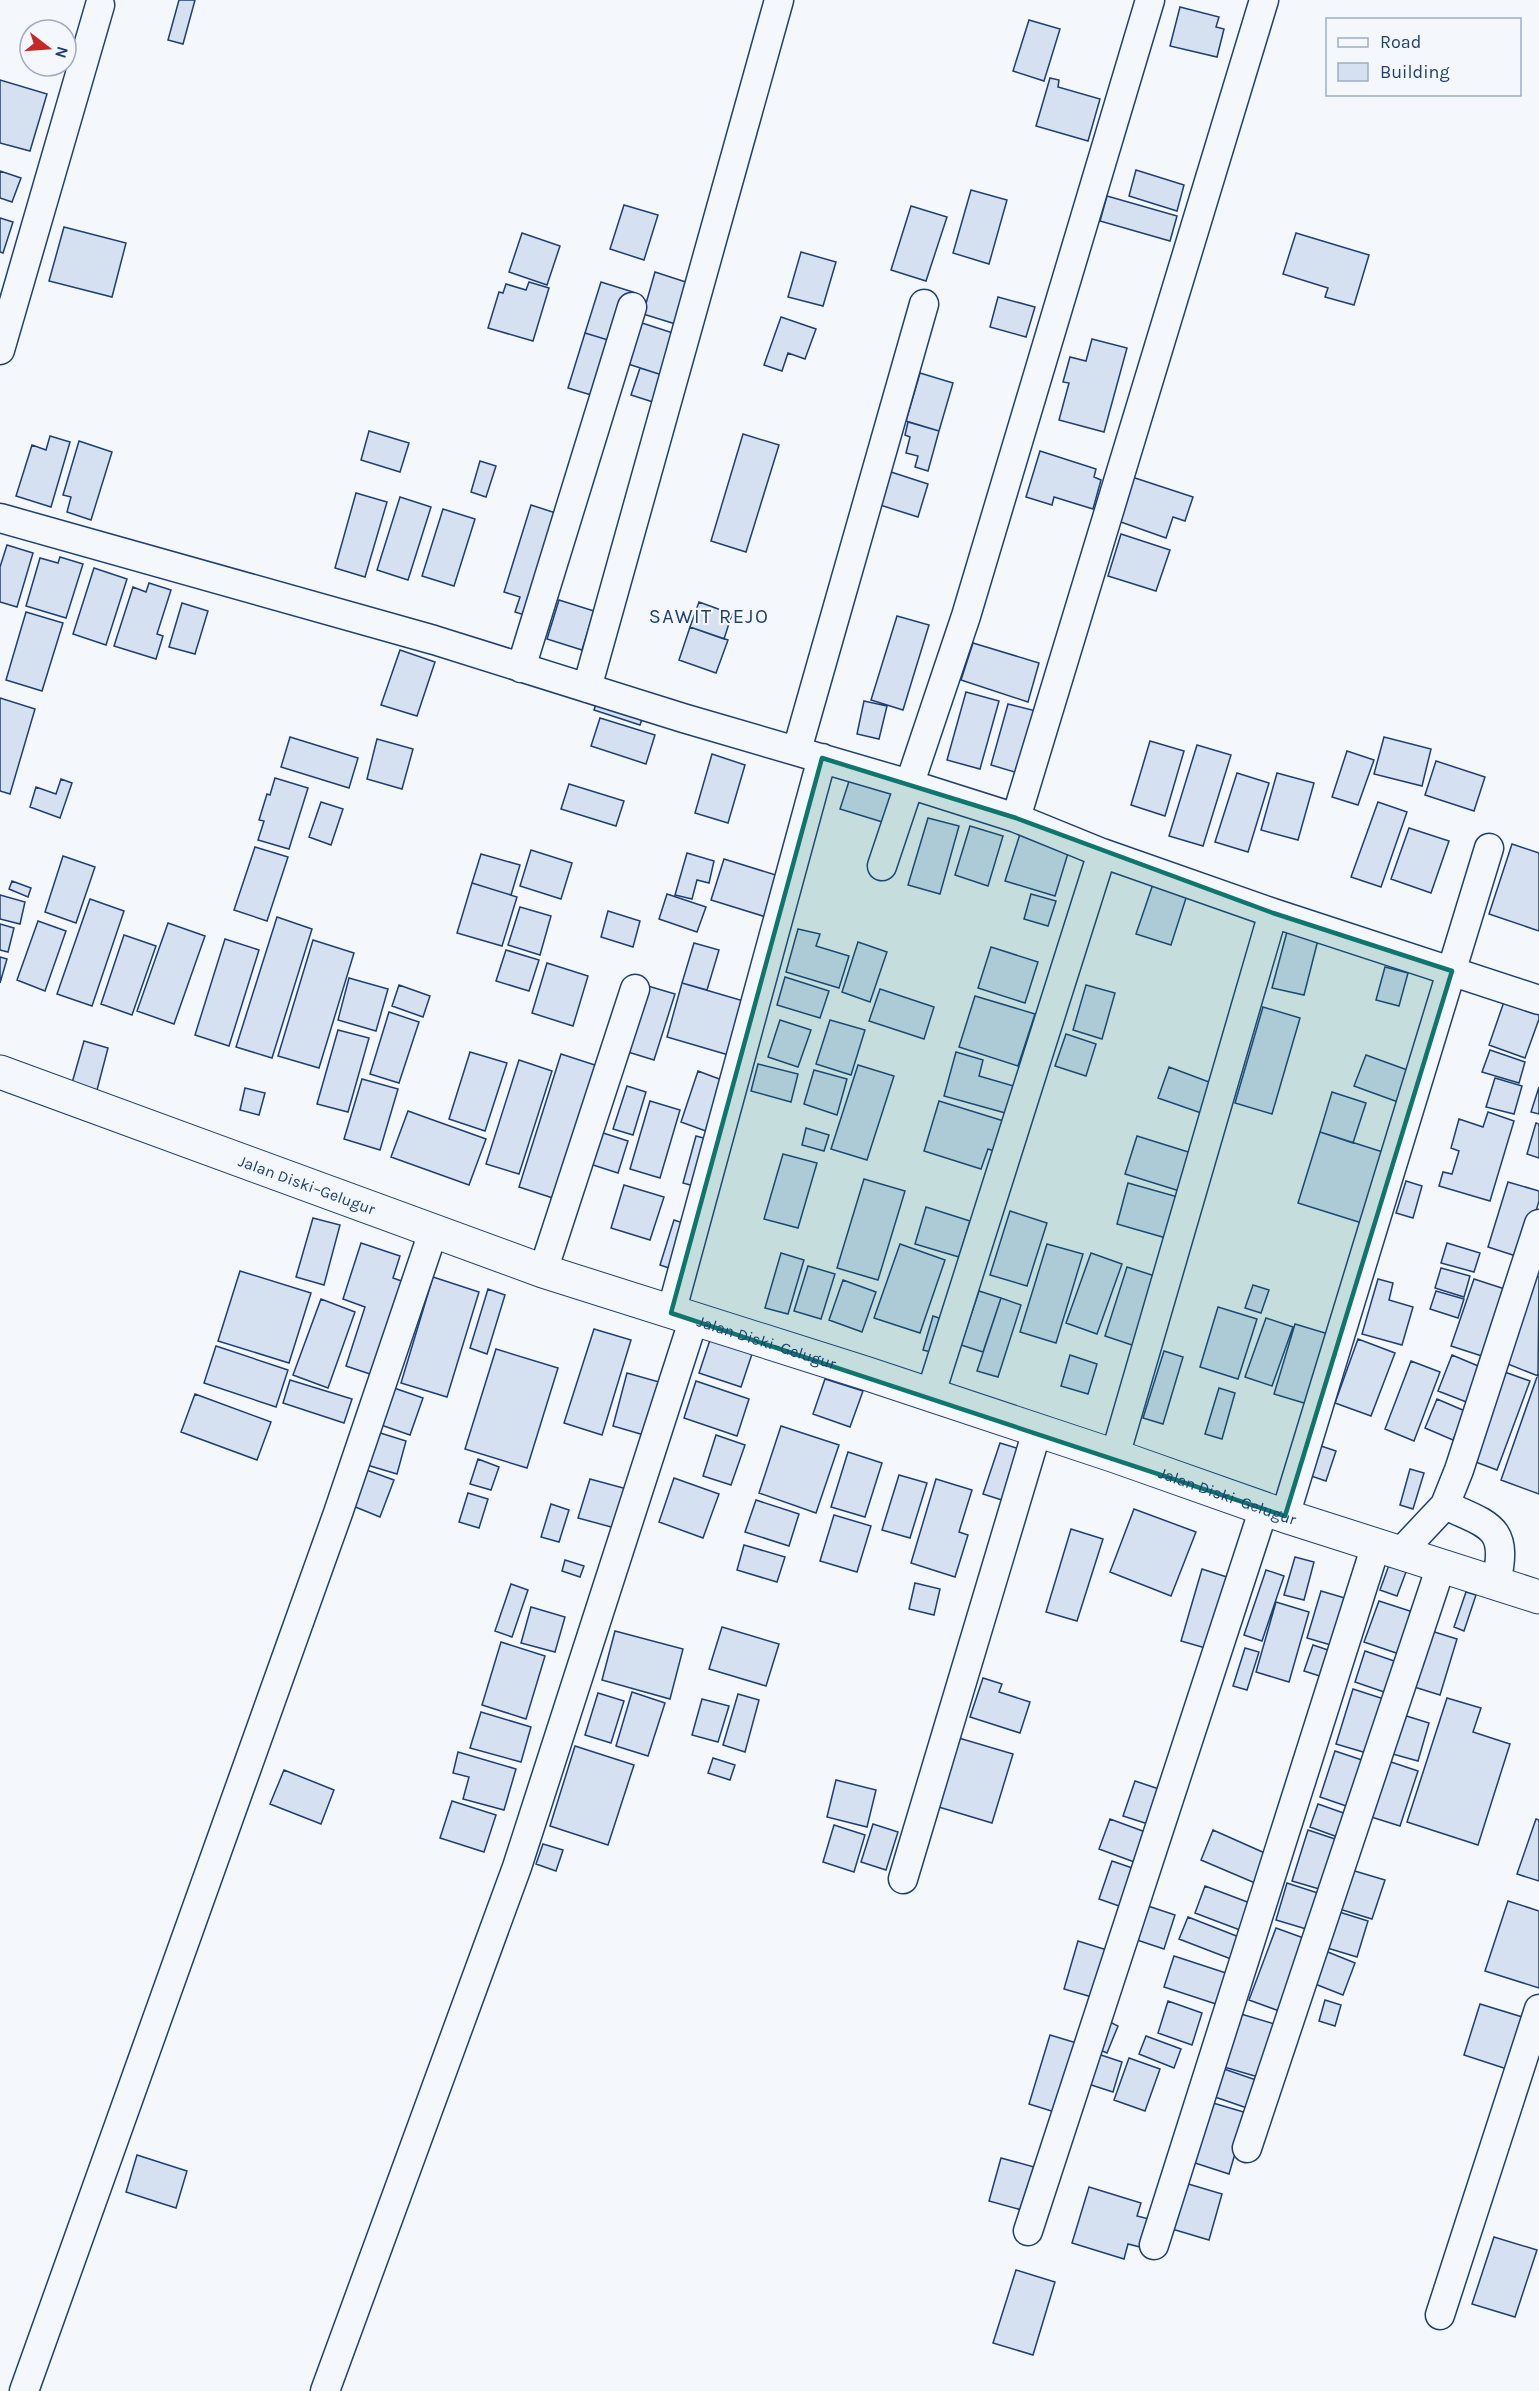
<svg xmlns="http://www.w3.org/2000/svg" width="1539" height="2391" viewBox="0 0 1539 2391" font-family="Karla,sans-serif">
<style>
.building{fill:#d5e0f0;stroke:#1d3f73;stroke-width:1.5}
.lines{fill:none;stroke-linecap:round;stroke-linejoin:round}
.street-casing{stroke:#1d3f73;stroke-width:31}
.secondary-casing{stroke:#1d3f73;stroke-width:35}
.street{stroke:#f4f7fb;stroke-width:28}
.secondary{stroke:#f4f7fb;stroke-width:33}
.marked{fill:#0f766e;fill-opacity:0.2;stroke:#0f766e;stroke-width:4.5;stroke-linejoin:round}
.labels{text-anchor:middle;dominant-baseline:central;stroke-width:4.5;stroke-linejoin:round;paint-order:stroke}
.street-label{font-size:16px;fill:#1d3f73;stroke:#f4f7fb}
.quarter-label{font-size:20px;letter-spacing:1.5px;fill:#1d3f73;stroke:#f4f7fb}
</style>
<rect width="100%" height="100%" fill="#f4f7fb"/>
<path class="building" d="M179,0h16l-12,44 -15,-4z
M1180,7l39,10 -3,10 8,2 -7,28 -47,-11z
M1029,20l31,9 -16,52 -31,-10z
M1050,78l9,2 -1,7 42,12 -12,42 -52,-15z
M0,80l47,14 -17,57 -30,-8z
M1136,170l48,15 -7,26 -48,-15z
M0,171l21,7 -9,24 -12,-4z
M971,190l36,10 -18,64 -36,-11z
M1107,196l70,20 -7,25 -70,-20z
M624,205l34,10 -14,45 -34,-11z
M911,206l36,11 -21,64 -35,-11z
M0,218l13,4 -10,31 -3,-1z
M64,227l62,16 -14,54 -63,-16z
M522,233l38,13 -13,39 -38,-13z
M1296,233l73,22 -15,50 -29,-8 3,-9 -45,-14z
M801,252l35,10 -13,44 -35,-9z
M655,272l40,13 -13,41 -39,-12z
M529,282l20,6 -16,53 -45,-13 11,-36 4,1 3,-9 20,6z
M601,282l32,10 -15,51 -33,-10z
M998,297l37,10 -9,30 -36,-10z
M781,317l35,12 -11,30 -17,-6 -6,18 -18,-6z
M639,322l37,12 -14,41 -37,-12z
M585,333l33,10 -17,55 -33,-10z
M1092,339l35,9 -23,84 -45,-12 10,-37 -6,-1 7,-25 16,4z
M640,368l22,7 -9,27 -22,-7z
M920,373l33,10 -14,48 -33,-10z
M908,422l31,9 -11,40 -13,-4 3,-11 -12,-3 4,-16 -5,-2z
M369,431l40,12 -9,29 -39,-12z
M743,434l36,11 -33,107 -35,-11z
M50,436l20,6 -19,65 -35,-11 16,-51 14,5z
M79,441l33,11 -21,68 -24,-8 4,-15 -8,-2z
M1040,451l56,18 -2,8 7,3 -8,29 -39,-12 -2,8 -26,-8z
M480,461l16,5 -10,31 -15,-5z
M891,472l37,12 -10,33 -38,-12z
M1132,477l61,20 -8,24 -12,-4 -7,21 -48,-17z
M356,493l31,9 -22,75 -30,-9z
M400,497l31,10 -23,73 -31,-10z
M531,505l34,11 -31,102 -19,-6 5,-15 -16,-5z
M443,509l32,10 -21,67 -32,-10z
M1121,534l49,16 -14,41 -48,-15z
M7,545l26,8 -16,54 -17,-5v-35z
M60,557l23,7 -17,54 -40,-12 14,-48 18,5z
M94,568l33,11 -21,66 -33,-11z
M149,583l22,7 -14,44 6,2 -7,23 -42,-13 19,-59 13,5z
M559,600l35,11 -12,39 -35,-11z
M699,602l33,12 -8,25 -34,-12z
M182,603l26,8 -13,43 -26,-7z
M26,612l37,11 -21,68 -36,-11z
M897,616l32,9 -26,85 -32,-10z
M690,627l38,13 -12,33 -37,-13z
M973,643l66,20 -11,39 -67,-22z
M400,650l35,12 -18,54 -36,-11z
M966,692l33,9 -19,68 -33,-9z
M599,695l46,15 -5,15 -46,-15z
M0,698l35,11 -25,85 -10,-3z
M864,701l23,5 -8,33 -22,-5z
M1008,704l28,7 -18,62 -27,-8z
M600,718l55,17 -9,29 -55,-18z
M290,737l68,21 -9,30 -68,-21z
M1384,737l47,12 -9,37 -48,-12z
M377,739l36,10 -11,40 -35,-10z
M1150,741l34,10 -19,65 -34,-11z
M1197,745l34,10 -28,91 -34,-10z
M1347,751l27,9 -16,45 -26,-8z
M712,754l33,11 -17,58 -33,-10z
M1436,761l49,16 -11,34 -49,-16z
M852,772l48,16 -11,36 -49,-15z
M1237,773l32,10 -21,69 -33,-10z
M1277,773l37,10 -16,57 -37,-10z
M275,778l33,10 -19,61 -31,-9 6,-19 -5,-1 8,-26 3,1z
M61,779l11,4 -12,35 -30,-11 6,-20 20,7z
M569,784l55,17 -8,25 -55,-17z
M321,802l22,7 -12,36 -22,-8z
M1378,802l29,10 -26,75 -30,-10z
M928,818l31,8 -19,68 -32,-9z
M970,826l33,10 -15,50 -33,-11z
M1409,828l40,13 -18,52 -40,-14z
M1020,834l49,16 -14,46 -50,-15z
M1512,844l27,9v78l-50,-17z
M255,847l33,10 -21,64 -33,-11z
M531,850l41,13 -11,36 -41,-13z
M687,853l27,8 -5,22 -12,-3 -5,19 -17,-4z
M481,854l39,11 -9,30 -39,-12z
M63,856l32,11 -19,56 -31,-11z
M724,859l55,17 -13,41 -55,-17z
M12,881l19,7 -3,9 -19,-8z
M472,883l45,14 -15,49 -45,-13z
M1153,884l34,11 -16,50 -35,-11z
M667,894l39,13 -9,25 -38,-13z
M1031,894l25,7 -8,25 -24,-7z
M0,895l25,7 -5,22 -20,-5z
M90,899l34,12 -32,95 -35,-12z
M520,907l31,9 -11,39 -32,-10z
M608,911l32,10 -7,26 -32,-10z
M277,917l35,12 -40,129 -36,-11z
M38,921l28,10 -21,60 -28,-11z
M168,923l37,13 -31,88 -37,-13z
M0,924l14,4 -6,24 -8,-2z
M1288,928l31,8 -15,59 -32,-7z
M798,929l22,5 -4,12 33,10 -10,32 -53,-16z
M124,935l32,11 -24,69 -31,-11z
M225,939l34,11 -30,96 -34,-11z
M313,940l41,13 -35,115 -41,-12z
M858,942l29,10 -17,50 -28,-10z
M694,943l25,7 -12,40 -25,-7z
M991,947l47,15 -13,41 -47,-15z
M506,950l33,10 -10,31 -33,-10z
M0,957l7,2 -7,24z
M547,963l41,13 -15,50 -41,-13z
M1385,967l23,6 -9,33 -23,-6z
M785,977l44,14 -9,27 -43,-13z
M349,978l39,11 -12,42 -38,-11z
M682,983l65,19 -15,54 -65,-19z
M399,985l31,11 -7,21 -31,-11z
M1086,985l29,8 -13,46 -29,-9z
M648,986l27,8 -21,66 -26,-8z
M880,989l54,18 -10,32 -55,-18z
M1507,993l32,10v16l-14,39 -36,-13z
M975,996l60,18 -17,52 -59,-19z
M1263,1007l37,11 -28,96 -37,-11z
M389,1012l30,10 -20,61 -29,-9z
M780,1020l31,10 -13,37 -30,-10z
M830,1020l35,10 -14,45 -35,-11z
M338,1030l31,8 -21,74 -31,-8z
M1066,1034l30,10 -10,32 -31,-10z
M84,1041l24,7 -11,42 -25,-7z
M1490,1050l35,12 -6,21 -37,-11z
M470,1052l37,11 -22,68 -36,-12z
M956,1052l27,8 -4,16 38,11 -8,27 -65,-18z
M561,1054l40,13 -42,133 -40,-13z
M1366,1055l44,16 -12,31 -44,-16z
M519,1060l33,11 -33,103 -33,-10z
M758,1064l40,10 -7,28 -40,-11z
M858,1065l36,11 -27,84 -36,-11z
M1169,1067l48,18 -10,30 -49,-17z
M814,1070l33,9 -10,36 -33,-11z
M698,1071l32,12 -16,51 -33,-12z
M1495,1078l27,8 -8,28 -28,-7z
M362,1079l36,10 -18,61 -36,-11z
M627,1086l19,6 -13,43 -20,-6z
M1539,1087v27l-8,-2z
M245,1088l20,5 -6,22 -19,-5z
M1332,1092l34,11 -13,40 -33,-11z
M650,1101l30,9 -20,68 -30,-9z
M939,1101l68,21 -10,30 -9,-3 -7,20 -57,-18z
M408,1111l78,28 -17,46 -78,-28z
M1488,1112l26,9 -24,80 -51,-15 4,-14 9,2 7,-23 -8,-3 8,-29 24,8z
M1536,1123l3,1v34l-12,-4z
M806,1128l23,7 -5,16 -22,-6z
M600,1132l28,9 -10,32 -28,-9z
M1320,1132l66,21 -21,71 -67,-21z
M696,1136l19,5 -14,47 -18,-5z
M1137,1136l61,19 -12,38 -61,-19z
M783,1154l34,9 -19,65 -34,-9z
M864,1179l41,12 -27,89 -41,-12z
M1406,1181l16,5 -9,32 -17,-5z
M1508,1182l31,9v10l-17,57 -34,-11z
M1128,1183l57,16 -12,41 -56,-16z
M624,1185l40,12 -14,43 -39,-12z
M926,1207l44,14 -11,36 -44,-13z
M1010,1211l37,12 -20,63 -37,-11z
M313,1218l27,7 -16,60 -28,-8z
M674,1220l15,5 -14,45 -15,-5z
M361,1243l39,13 -7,22 20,7 -31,93 -36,-12 19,-59 -22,-8z
M1447,1243l33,10 -6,19 -33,-9z
M900,1244l45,16 -25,73 -46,-15z
M1047,1244l36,10 -27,89 -36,-11z
M781,1253l23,7 -16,54 -23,-6z
M1091,1253l31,11 -25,70 -31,-11z
M808,1266l27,8 -14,45 -27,-8z
M1127,1267l34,11 -23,69 -33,-11z
M1441,1268l29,8 -6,21 -29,-9z
M240,1271l71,22 -22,70 -71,-22z
M1532,1274l7,3 -1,99 -40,-16z
M433,1277l46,15 -32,105 -46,-14z
M1378,1279l15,4 -4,17 24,7 -11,38 -40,-11z
M1474,1279l37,12 -23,67 -37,-12z
M843,1280l33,12 -14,40 -33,-12z
M1253,1285l16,5 -8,23 -16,-5z
M488,1289l17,6 -18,59 -17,-6z
M979,1291l22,7 -18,54 -22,-7z
M1436,1291l28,8 -6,19 -28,-9z
M1001,1298l20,7 -23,72 -21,-6z
M321,1299l34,13 -27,76 -35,-13z
M1218,1307l39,12 -19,60 -38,-12z
M933,1316l15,5 -10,33 -15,-4z
M1266,1318l27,9 -21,59 -27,-9z
M1295,1324l40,12 -21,70 -40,-12z
M594,1329l37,11 -29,95 -38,-12z
M1358,1339l37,14 -24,63 -36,-13z
M710,1340l42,14 -11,33 -42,-14z
M216,1346l72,24 -12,37 -72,-24z
M496,1349l62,19 -31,100 -62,-19z
M1164,1351l19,6 -20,67 -20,-6z
M1070,1355l27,9 -9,30 -27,-8z
M1452,1355l31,13 -14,35 -31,-12z
M1411,1361l29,11 -26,69 -29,-12z
M1499,1370l31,11 -33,89 -32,-12z
M627,1373l32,9 -15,53 -31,-9z
M1538,1374l1,1v119l-38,-14z
M825,1379l38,12 -13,36 -37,-13z
M290,1380l62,19 -8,24 -61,-20z
M696,1381l53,18 -12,37 -53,-18z
M394,1388l29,10 -13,37 -29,-10z
M1219,1388l16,5 -13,46 -17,-5z
M195,1394l76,28 -14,38 -76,-28z
M1437,1399l28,12 -12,29 -28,-12z
M781,1426l58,19 -23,68 -57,-20z
M377,1432l29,9 -9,33 -30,-9z
M716,1435l29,10 -14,40 -28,-9z
M1000,1443l23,7 -18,51 -22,-7z
M1321,1446l15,5 -10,30 -15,-5z
M848,1452l34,11 -17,54 -34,-10z
M478,1459l21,8 -8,23 -21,-6z
M361,1468l33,12 -14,37 -32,-13z
M1410,1469l14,4 -11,36 -13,-4z
M899,1475l28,8 -17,55 -28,-8z
M674,1478l45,16 -16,44 -44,-16z
M590,1479l37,10 -12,39 -37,-10z
M936,1479l36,11 -13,42 9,3 -13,42 -44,-14z
M468,1493l20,6 -9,29 -20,-6z
M756,1500l43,14 -10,32 -44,-14z
M551,1504l18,6 -10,32 -18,-5z
M1134,1509l62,23 -25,64 -61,-24z
M834,1515l37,11 -14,46 -37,-11z
M1071,1529l32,10 -26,82 -31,-9z
M744,1545l41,12 -8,25 -40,-12z
M1295,1557l19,5 -10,38 -20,-5z
M565,1560l19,6 -4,11 -18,-6z
M1389,1565l17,7 -9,24 -17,-6z
M1202,1569l28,9 -21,71 -28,-8z
M1266,1570l18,6 -22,65 -18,-6z
M915,1583l25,6 -6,26 -25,-6z
M511,1584l17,6 -16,47 -17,-6z
M1321,1591l34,10 -14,47 -34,-10z
M1466,1592l10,3 -12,36 -10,-4z
M1379,1601l37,12 -14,42 -38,-13z
M1276,1602l33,10 -20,70 -33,-10z
M531,1607l34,10 -10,35 -34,-9z
M722,1627l57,17 -13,42 -57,-17z
M1428,1630l29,9 -17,56 -29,-9z
M615,1631l68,18 -13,50 -68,-19z
M501,1642l44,14 -19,63 -44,-14z
M1313,1645l21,7 -8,26 -22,-7z
M1245,1648l14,4 -12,38 -14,-4z
M1365,1651l35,12 -10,31 -35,-12z
M983,1678l19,6 -3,8 31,10 -10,31 -50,-16z
M1353,1689l34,11 -17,54 -34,-10z
M632,1692l33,11 -17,53 -32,-10z
M598,1693l26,8 -13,42 -26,-8z
M738,1694l21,6 -14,52 -22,-7z
M1447,1698l34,10 -8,24 37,12 -32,101 -71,-23z
M702,1699l27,7 -11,36 -26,-7z
M481,1712l50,15 -10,35 -51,-14z
M1400,1714l29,9 -11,38 -29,-8z
M952,1736l61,18 -21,69 -60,-18z
M575,1746l59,19 -26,80 -58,-19z
M1335,1751l33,11 -16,46 -32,-11z
M458,1752l58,17 -12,41 -41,-11 6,-22 -16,-4z
M713,1758l22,7 -5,15 -22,-7z
M1385,1760l33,11 -18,55 -32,-10z
M284,1770l50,20 -13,34 -51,-20z
M836,1780l40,10 -9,37 -40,-10z
M1135,1781l27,9 -11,35 -28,-9z
M452,1801l44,14 -12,37 -44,-14z
M1318,1804l34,12 -9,23 -33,-12z
M1110,1819l38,14 -11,30 -38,-14z
M1536,1819l3,1v61l-22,-7z
M873,1824l25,8 -12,38 -25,-8z
M834,1825l31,10 -11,37 -31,-10z
M1213,1830l54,24 -12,29 -54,-23z
M1308,1830l33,11 -15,50 -34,-10z
M543,1844l20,6 -7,21 -20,-7z
M1112,1861l26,9 -13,38 -26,-9z
M1348,1869l37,11 -13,39 -36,-11z
M1287,1883l37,12 -11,36 -37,-11z
M1205,1886l45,17 -10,27 -45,-17z
M1508,1901l31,10v77l-54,-17z
M1142,1904l33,11 -11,34 -33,-11z
M1336,1911l32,10 -11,36 -33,-10z
M1188,1917l51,20 -8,22 -52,-20z
M1276,1928l33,12 -27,72 -33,-12z
M1078,1941l29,9 -15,47 -28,-8z
M1323,1950l32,13 -12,32 -33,-13z
M1174,1956l52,17 -10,31 -52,-17z
M1325,2000l16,5 -6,21 -16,-5z
M1168,2001l34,12 -10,32 -34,-12z
M1480,2004l52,16 -16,52 -52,-17z
M1241,2014l40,12 -16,53 -41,-12z
M1104,2019l14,7 -11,27 -14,-6z
M1050,2035l30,9 -22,69 -29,-9z
M1146,2036l35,13 -7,19 -35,-14z
M1092,2052l30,10 -9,30 -31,-10z
M1129,2058l31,11 -15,42 -31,-11z
M1224,2069l35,12 -9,28 -35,-12z
M1213,2103l34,10 -18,61 -34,-11z
M137,2155l50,16 -11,37 -50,-16z
M1001,2158l33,9 -12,43 -33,-9z
M1185,2183l37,11 -13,46 -37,-11z
M1089,2187l52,16 -4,13 12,3 -9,28 -12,-3 -4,15 -52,-16z
M1494,2237l43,13 -22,67 -43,-13z
M1016,2270l39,12 -22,73 -40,-12z"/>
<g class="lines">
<defs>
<path id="street" d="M0,350l100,-345
M0,518l434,122 249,78 226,66 107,34 86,35 171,60 266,87
M521,668l111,-361
M587,688l192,-688
M797,750l127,-446
M1016,818l248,-818
M882,866l84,-250 184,-616
M543,1271l92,-282
M671,1313l151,-555
M930,1396l172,-543
M1115,1456l158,-543
M1445,1505c46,21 64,22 51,78
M1285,1516l204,-668
M1400,1553l45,-48 14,-35 80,-246
M903,1879l134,-448
M1247,2148l194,-582
M1028,2231l236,-723
M1154,2245l222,-700
M1440,2315l99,-306
M24,2391l314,-878 95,-281
M325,2391l192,-524 177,-549"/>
<g id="secondary">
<path id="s1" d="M0,1072l543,199 322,102 250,83 170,60 254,81"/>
</g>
</defs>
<use href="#street" class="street-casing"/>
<use href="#secondary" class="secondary-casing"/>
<use href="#street" class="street"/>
<use href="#secondary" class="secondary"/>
</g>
<path class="marked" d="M822,758l194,60 257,95 179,58 -167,545 -614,-203z"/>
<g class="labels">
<g class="street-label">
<text stroke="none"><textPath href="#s1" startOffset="327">Jalan Diski–Gelugur</textPath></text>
<text stroke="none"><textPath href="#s1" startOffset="813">Jalan Diski–Gelugur</textPath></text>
<text stroke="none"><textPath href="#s1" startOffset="1299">Jalan Diski–Gelugur</textPath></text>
</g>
<g class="quarter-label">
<text x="709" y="616">SAWIT REJO</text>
</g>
</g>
<rect x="1326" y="18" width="195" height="78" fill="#f4f7fb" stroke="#9eadc5" stroke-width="1.5"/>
<rect x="1338" y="38" width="30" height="9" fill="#f4f7fb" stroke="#9eadc5" stroke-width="1.5"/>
<text x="1380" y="48" font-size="18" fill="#1d3f73">Road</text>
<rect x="1338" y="63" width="30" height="18" fill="#d5e0f0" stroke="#9eadc5" stroke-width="1.5"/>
<text x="1380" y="78" font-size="18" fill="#1d3f73">Building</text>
<g transform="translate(48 48) rotate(107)"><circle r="28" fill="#f4f7fb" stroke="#9eadc5" stroke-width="1.5"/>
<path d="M0-4.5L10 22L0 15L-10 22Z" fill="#c62828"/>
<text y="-9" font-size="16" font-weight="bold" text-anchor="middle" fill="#1d3f73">N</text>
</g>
</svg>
